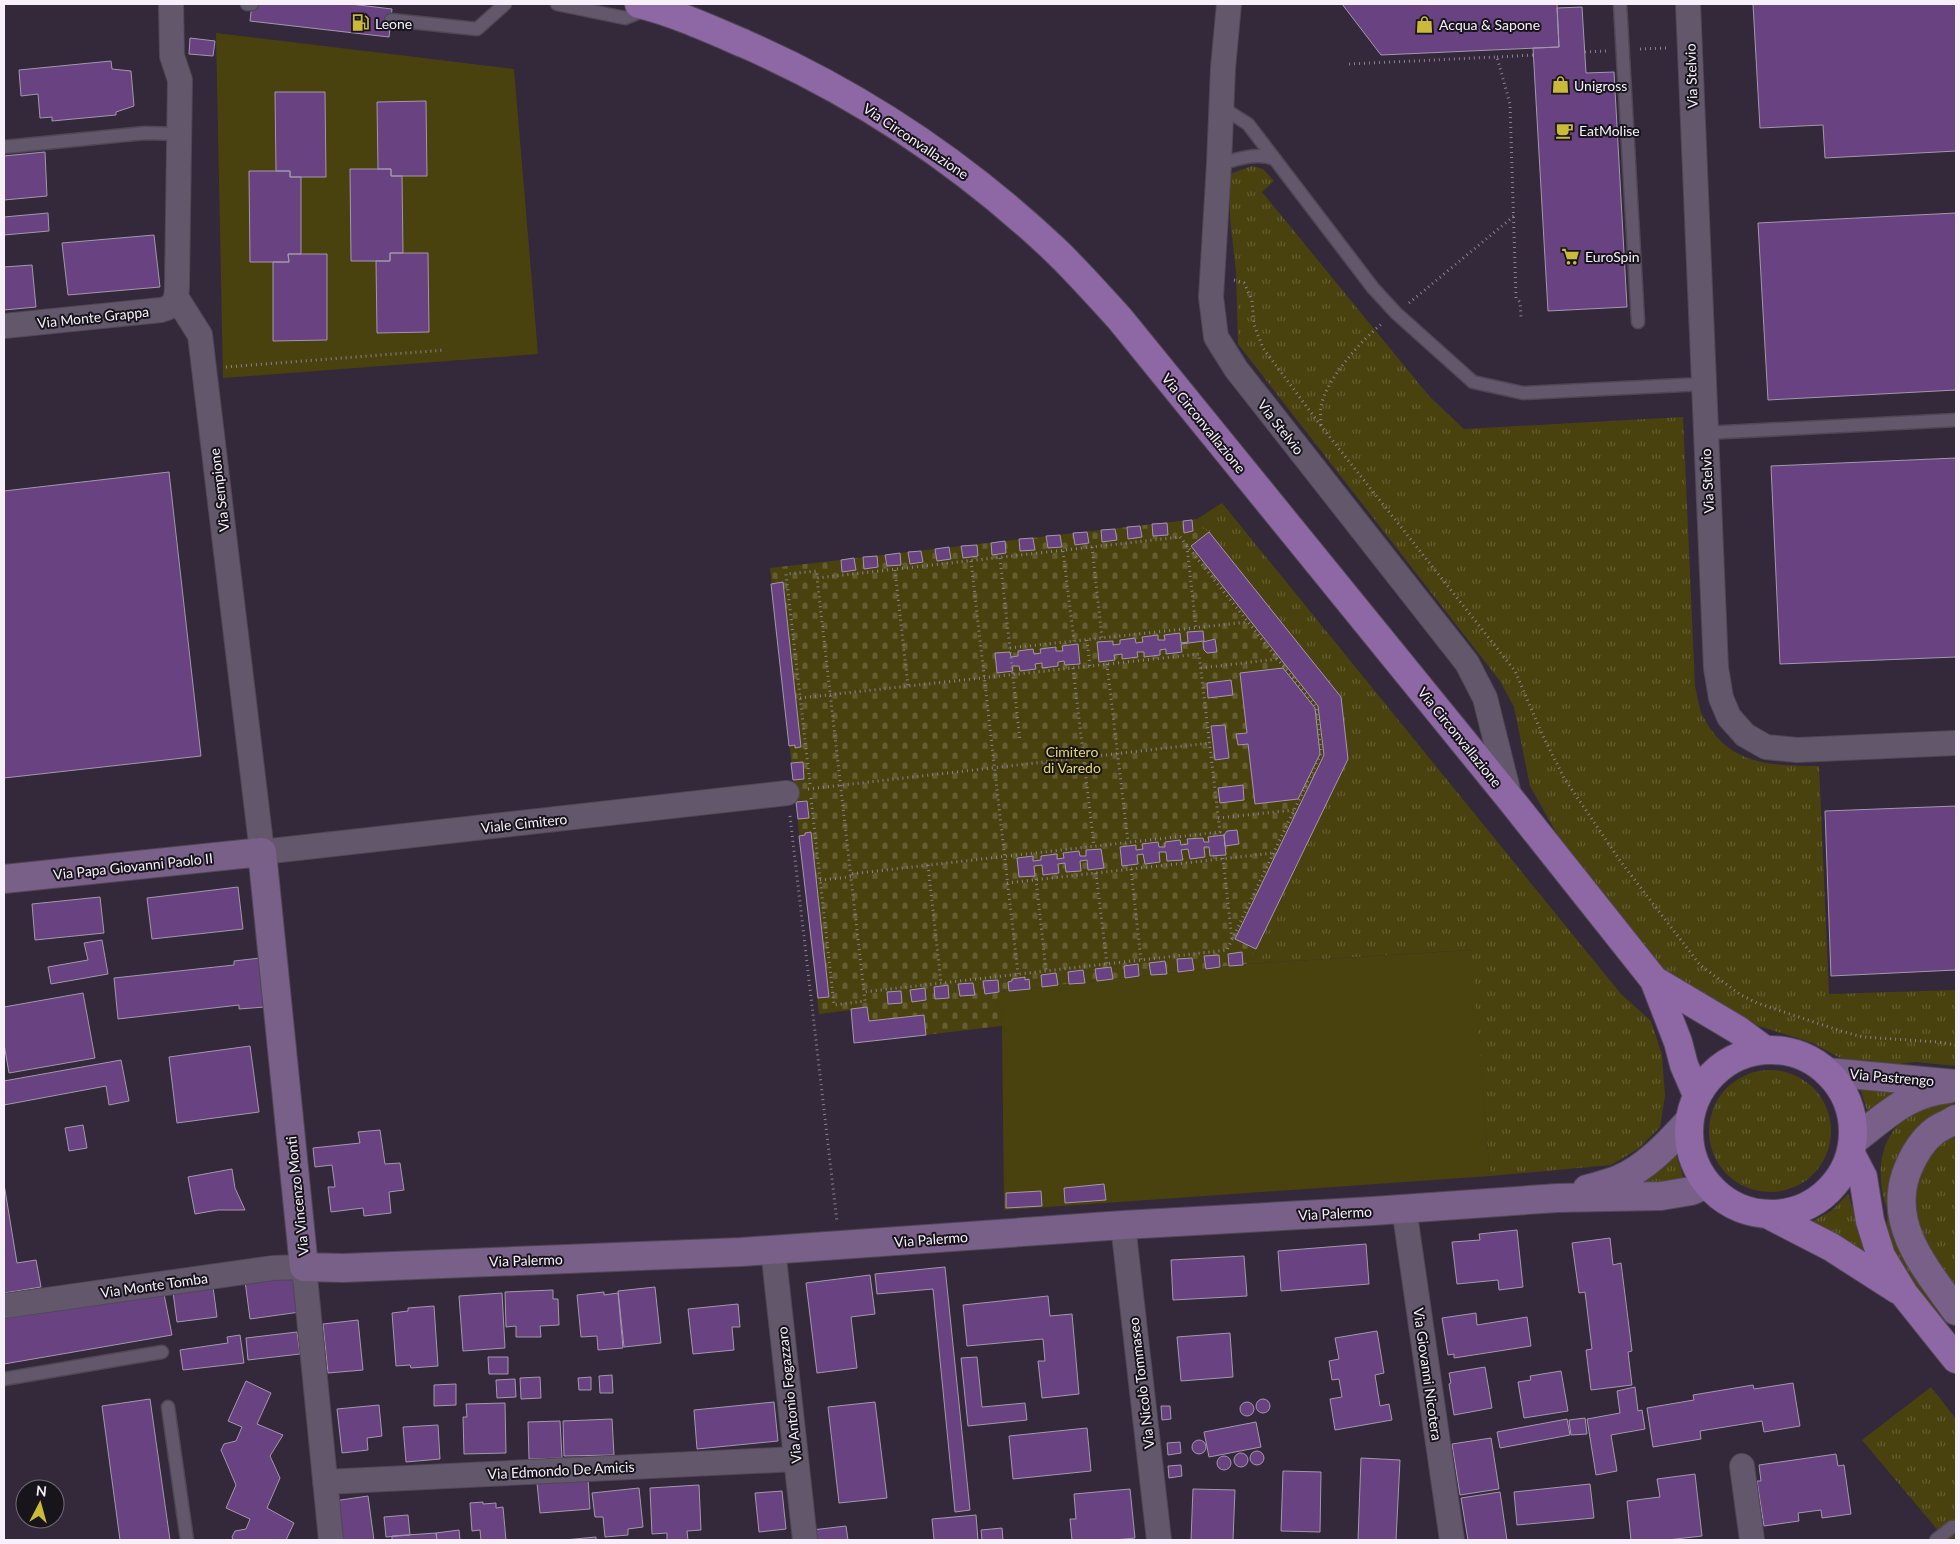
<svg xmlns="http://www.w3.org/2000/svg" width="1960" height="1544" viewBox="0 0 1960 1544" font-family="Lato,sans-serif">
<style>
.grass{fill:url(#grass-tufts)}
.cemetery{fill:url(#cemetery-stones)}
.garden{fill:#49420e}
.building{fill:#694281;stroke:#a497ac}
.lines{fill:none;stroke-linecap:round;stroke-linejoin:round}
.lane-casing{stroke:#504755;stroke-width:15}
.street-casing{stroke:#504755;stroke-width:26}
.secondary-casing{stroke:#504755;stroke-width:30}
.primary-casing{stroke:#504755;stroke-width:30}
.path{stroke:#8a8190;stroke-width:3;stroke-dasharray:1 4;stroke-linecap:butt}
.lane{stroke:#63586b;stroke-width:12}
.street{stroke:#63586b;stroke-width:24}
.secondary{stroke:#786088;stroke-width:28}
.primary{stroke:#8d68a5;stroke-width:28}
.labels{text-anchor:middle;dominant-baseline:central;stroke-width:4;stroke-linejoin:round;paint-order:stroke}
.poi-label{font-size:14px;fill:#f7f0fb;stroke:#18141b;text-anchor:start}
.street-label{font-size:14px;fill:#f7f0fb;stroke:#18141b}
.park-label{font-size:14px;fill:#eada65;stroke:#18141b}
</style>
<defs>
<pattern id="grass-tufts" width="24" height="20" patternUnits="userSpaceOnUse" patternTransform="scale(1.25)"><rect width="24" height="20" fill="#49420e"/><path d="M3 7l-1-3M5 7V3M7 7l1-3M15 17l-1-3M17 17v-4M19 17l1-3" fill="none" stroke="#645e32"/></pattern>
<pattern id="cemetery-stones" width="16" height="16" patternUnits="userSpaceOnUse" patternTransform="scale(1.25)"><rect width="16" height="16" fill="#49420e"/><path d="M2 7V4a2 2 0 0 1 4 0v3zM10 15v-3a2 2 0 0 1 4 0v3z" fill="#645e32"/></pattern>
</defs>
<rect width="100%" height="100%" fill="#33293a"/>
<path class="grass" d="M1252,166l11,3 11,12 -12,11 167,204 35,33 219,-12 12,269c2,8 3,18 6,26 24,53 68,54 118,54l10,228 127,-4v76l-41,-4 -23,3 -32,-3 -22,-5 -25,-14 -70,-22 -78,-49 -95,-115 -40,-71 -16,-79 -14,-26 -262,-337 -2,-72 -6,-54v-44z
M1222,503l399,491 30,27 11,34 3,41 -5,31 -22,22 -27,16 -121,11 -20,-226 -223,14 8,-16 86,-251 -132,-165 -1,1 -11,-14z
M1709 1131a61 61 0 1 1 122 0a61 61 0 1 1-122 0Z
M1902,1087l-33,30 -9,-29z
M1956,1096v13l-57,58 52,151 -8,5c-22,-27 -46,-57 -55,-91 -2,-7 0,-15 -1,-22 -2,-7 -4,-13 -5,-19 -4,-30 1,-55 25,-75l1,-11z
M1956,1131v165l-34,-52 -10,-31 2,-30 10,-28z
M1675,1151l11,34 -48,-2z
M1848,1194l19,56 -5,3 -51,-31 20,-11z
M1931,1387l25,32v121h-10l-84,-100z"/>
<path class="cemetery" d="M1197,519l10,13h2l132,165 7,62 -92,190 -9,15 -248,28 3,34 -148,17 -3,-33 -32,4 -49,-446z"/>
<path class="garden" d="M216,33l298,36 24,285 -315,24z
M1471,950l19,226 -486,34 -2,-184 -4,-34 249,-28z"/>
<path class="building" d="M252,4h98l42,5 -3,28 -139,-16z
M1342,4h215l2,43 -178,8z
M1753,4h203v147l-131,7 -2,-33 -63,3z
M1582,7l4,66 28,-1 13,235 -79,4 -15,-263 26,-1 -2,-39z
M190,38l25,3 -2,15 -24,-2z
M111,61l1,8 19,2 3,35 -18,6v3l-64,6v-4l-12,1 -2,-24 -17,2 -2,-26z
M275,92h50l1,85h-36v-6h-14z
M426,101l1,75h-36v-7h-13l-1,-67z
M45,152l2,44 -43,4v-44z
M350,169h41v7h11l1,77h-13v8h-39z
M249,171h41v6h11v77h-13l1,8h-39z
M48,213l1,18 -45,4v-18z
M1956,213v177l-188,10 -10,-177z
M154,235l6,52 -92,8 -6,-52z
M390,253h38l1,79 -52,1 -1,-72h14z
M288,254h39v86l-54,1v-79h16z
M32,265l4,42 -32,3v-43z
M1956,458v199l-176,7 -9,-198z
M169,472l32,284 -197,22v-287z
M1192,520l1,11 -9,2 -1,-12z
M1167,523l1,12 -15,1 -1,-12z
M1140,526l2,11 -14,2 -1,-12z
M1115,529l2,11 -15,2 -1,-12z
M1087,532l2,11 -14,2 -2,-12z
M1209,532l132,165 7,62 -92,190 -21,-10 89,-184 -6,-49 -127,-160z
M1060,535l2,12 -14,1 -2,-12z
M1033,538l2,12 -15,1 -1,-12z
M1005,541l1,12 -14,2 -1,-12z
M977,545l1,11 -15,2 -2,-12z
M949,547l2,12 -14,2 -2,-12z
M921,551l2,11 -13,2 -2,-12z
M900,553l1,12 -14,1 -2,-11z
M877,556l1,11 -14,2 -1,-12z
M854,558l2,12 -14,2 -1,-12z
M783,582l18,165 -6,1v-3l-6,1 -18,-162z
M1203,631l1,10 -23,3 1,8 -16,2v-5l-6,1v5l-16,2v-5h-7l1,5 -16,2v-5l-8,1 1,5 -16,2 -2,-20 16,-1v4l7,-1v-4l15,-2 1,5 7,-1 -1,-5 16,-2v5h7l-1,-5 16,-2 1,10 7,-1 -1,-10z
M1215,639l2,13 -10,1 -3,-3 -1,-8z
M1078,644l2,20 -15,1 -1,-4 -6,1v4l-16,2v-5l-7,1 1,5 -16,2 -1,-5h-7l1,5 -16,2 -2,-20 15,-1 1,5 7,-1v-5l15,-2 1,5 7,-1 -1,-4 16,-2v4h7l-1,-5z
M1283,668l32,40 5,46 -22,45 -43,5 -7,-60 -10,1 -2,-11 11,-1 -7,-60z
M1231,680l2,15 -25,3 -1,-15z
M1225,725l4,33 -14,2 -4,-34z
M803,762l1,17 -11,1 -2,-17z
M1243,785l1,15 -24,3 -2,-15z
M807,801l2,17 -11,1 -2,-17z
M1956,806v164l-125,6 -6,-165z
M1237,830l2,14 -14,2 -1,-11 3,-4z
M811,832l18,165 -11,1 -19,-162 6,-1v-2z
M1224,835l2,20 -16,1 -1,-9h-5l1,10 -15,2 -2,-10 -7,1 2,10 -16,1 -1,-9h-7l1,10 -15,2 -2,-10 -6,1 1,9 -16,2 -2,-19 16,-2v5l7,-1 -1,-5 16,-2 1,5h6v-5l15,-2 1,5 7,-1 -1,-5 16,-1 1,4h5l-1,-5z
M1101,849l3,19 -16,2 -1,-10 -7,1 1,10 -15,1 -1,-9 -7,1 1,9 -16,2 -1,-10 -8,1 1,10 -16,1 -2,-19 16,-2v5l8,-1v-4l16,-2v5l7,-1 -1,-5 16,-2 1,5h6v-6z
M238,887l5,42 -91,10 -5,-41z
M100,897l4,36 -69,7 -3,-36z
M102,940l6,34 -57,10 -3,-17 40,-7 -4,-17z
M1242,952l1,13 -14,1 -1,-12z
M1219,955l1,12 -14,2 -2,-13z
M260,958l5,49 -26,2v-4l-121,14 -4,-41 120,-13v-4z
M1192,958l2,12 -16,2 -1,-13z
M1165,961l2,13 -16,1 -2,-12z
M1138,964l1,12 -14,2 -1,-12z
M1111,967l2,12 -16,2 -2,-12z
M1083,970l2,13 -16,1 -1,-12z
M1056,973l2,12 -16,2 -1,-12z
M1025,977v3l4,-1 1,10 -21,2 -1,-9 4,-1v-2z
M998,980l1,12 -14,2 -2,-13z
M973,983l2,12 -15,1 -2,-12z
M948,985l1,13 -14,1 -1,-12z
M925,988l1,12 -14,2 -2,-12z
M901,991l1,12 -14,1 -1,-12z
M83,993l12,65 -86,15 -5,-29v-37z
M867,1007l2,14 55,-6 2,20 -72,8 -3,-34z
M250,1046l9,66 -82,11 -8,-66z
M121,1060l8,41 -20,4 -3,-19 -102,19v-24z
M83,1125l4,23 -18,3 -4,-23z
M380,1130l5,34 15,-1 4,27 -15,2 2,21 -27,3 -1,-8 -32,4 -3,-25h7l-3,-22 -17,2 -2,-19 47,-5 -2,-11z
M232,1169l3,19 10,22h-27l-23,4 -7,-37z
M4,1184l13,79 19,-3 5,27 -37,6z
M1104,1184l2,16 -41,3 -1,-15z
M1041,1191l1,15 -36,2v-15z
M1517,1230l6,57 -24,3 -1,-10 -41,4 -5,-42 28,-2 -1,-6z
M1610,1238l3,27 8,-2 11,88 -4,1 4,33 -41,5 -5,-40 6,-1 -7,-57 -6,1 -7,-50z
M1366,1244l3,40 -88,7 -3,-40z
M1244,1256l3,40 -74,4 -2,-40z
M945,1267l25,243 -15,2 -22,-223 -56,5 -2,-20z
M295,1275l5,37 -50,7 -5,-38z
M870,1275l5,39 -24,3 6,51 -40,5 -11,-90z
M213,1287l4,30 -40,5 -4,-30z
M655,1287l6,56 -37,4 -6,-56z
M163,1289l9,46 -168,29v-47z
M553,1290v9h5l1,26 -19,1 1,11h-25v-11l-10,1 -1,-35z
M604,1292v3l14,-2 5,55 -25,2 -1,-14 -16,1 -4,-42z
M502,1293l3,55 -42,3 -4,-55z
M1048,1296l2,20 22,-2 7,80 -37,4 -4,-37h7l-2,-22 -76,7 -4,-41z
M738,1304l2,23h-8l2,23 -41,4 -5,-45z
M434,1306l4,60 -27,2 -1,-3 -14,1 -4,-53 16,-2v-3z
M1476,1313l1,12 50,-8 4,29 -77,12v-4l-6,1 -6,-37z
M358,1320l5,50 -35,3 -5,-49z
M1377,1331l7,42 -9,2 5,31 9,-2 3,16 -57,10 -5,-31 12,-2 -3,-18 -7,1 -3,-19 10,-2 -4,-21z
M297,1332l3,22 -52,6 -2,-22z
M1230,1333l3,44 -52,4 -4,-44z
M240,1335l4,28 -61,7 -3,-20 48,-7 -1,-6z
M488,1357h20v17h-19z
M977,1357l5,50 43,-4 2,17 -59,6 -7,-68z
M1485,1367l7,41 -38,7 -5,-31 2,-1 -2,-10z
M1561,1371l7,40 -44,7 -6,-36 13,-2 -1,-4z
M612,1375l1,18h-13l-1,-17z
M540,1377l1,21 -20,1 -1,-21z
M591,1377v13h-12l-1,-12z
M515,1379l1,18 -19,1 -1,-18z
M246,1381l25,12 -14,31 26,11 -13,21 10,22 -13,30 27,15 -8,17h-53l-1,-3 3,-6 11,-2 4,-10 -24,-11 10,-23 -15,-35 3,-6 12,-3 6,-14 -14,-6z
M1793,1383l7,43 -36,6 -2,-11 -62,10 1,8 -48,8 -6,-39 47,-8 -1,-5 60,-10 1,4z
M456,1384v21l-22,1v-21z
M1635,1387l3,24 4,-1 3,19 -34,6 6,36 -21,4 -9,-56 33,-6 -3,-22z
M1256 1406a7 7 0 1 1 14 0a7 7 0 1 1-14 0Z
M150,1399l20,141h-50l-18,-134z
M1240 1409a7 7 0 1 1 14 0a7 7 0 1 1-14 0Z
M774,1402l4,39 -81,8 -3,-39z
M875,1402l12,96 -48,5 -11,-96z
M505,1403l1,50 -42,1 -1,-37h4l-1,-13z
M379,1405l3,31 -15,2 1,12 -26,3 -5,-44z
M1161,1406h9l1,13 -9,1z
M1585,1418l2,16 -16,1 -2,-15z
M612,1419l2,36 -50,1 -1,-35z
M1567,1419l3,16 -70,13 -3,-16z
M560,1421l2,37 -33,1 -1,-37z
M1256,1422l5,25 -52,10 -5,-25z
M438,1425l2,34 -34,3 -3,-35z
M1087,1428l4,43 -78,8 -4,-43z
M1491,1438l8,51 -39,6 -8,-51z
M1192 1447a7 7 0 1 1 14 0a7 7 0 1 1-14 0Z
M1180,1442l1,11 -13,2 -1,-12z
M1250 1458a7 7 0 1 1 14 0a7 7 0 1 1-14 0Z
M1234 1460a7 7 0 1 1 14 0a7 7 0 1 1-14 0Z
M1836,1454l2,12 6,-1 7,49 -29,4 -1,-8 -23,3 1,8 -35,5 -7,-45h4l-2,-16z
M1217 1463a7 7 0 1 1 14 0a7 7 0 1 1-14 0Z
M1361,1458l39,2 -4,80h-38z
M1181,1465l1,11 -13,2 -1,-12z
M1283,1471l38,1 -1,60 -39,-1z
M1695,1474l7,62 -35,4h-36l-4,-39 33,-4 -3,-18z
M588,1479l2,30 -50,4 -3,-30z
M1590,1484l4,34 -77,7 -3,-33z
M699,1485l2,45 -14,1 1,9h-21v-7l-15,1 -2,-46z
M639,1488l4,39 -15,2v6l-23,2 -2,-20h-8l-3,-24z
M1130,1489l5,49 -21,2h-42l-2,-21h6l-2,-25z
M1193,1489l42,1 -2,50h-42z
M782,1491l4,38 -27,3 -4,-39z
M1500,1492l7,48h-39l-7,-42z
M368,1496l6,44h-35l-5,-39z
M483,1502v2l13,-1v5l7,-1 3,33h-25l-1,-10 -8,1 -2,-28z
M408,1515l2,20 -24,2 -2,-20z
M976,1515l2,25h-44l-2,-21z
M846,1526l2,14h-35l-1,-10z
M1002,1528l1,12h-21l-1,-10z
M459,1530l1,10h-23l-1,-7z
M436,1533l1,7h-45v-4z
M596,1537v3h-32z"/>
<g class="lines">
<defs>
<path id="lane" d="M247,4h5
M557,4l68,14 23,-9
M1620,4l18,318
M391,20l86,9 28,-25
M1221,107l27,17 125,164 23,25 77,69 50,11 180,-9
M4,147l141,-14 34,1
M1219,164c20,-5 37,-12 56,-5
M1705,433l251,-13
M4,1379l158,-27
M168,1407l19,133
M1936,1540l16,-13h4"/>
<path id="street" d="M1229,4l-6,64 -4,96 -8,133 5,40 20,32 231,294 18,35 25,100
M1688,4l28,664 5,30 8,19 16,18 21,12 31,3 159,-7
M176,297l24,38 62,517 525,-59
M4,326l157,-16c15,-3 16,-13 16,-26l3,-204 -8,-24 -1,-52
M1404,1208l48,332
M1123,1225l36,315
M773,1249l32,291
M4,1306l269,-38 31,-1 27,273
M1742,1466l10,74
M325,1482l471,-23"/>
<path id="secondary" d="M4,879l258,-27 42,415 39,1 398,-16 382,-27 250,-14 184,-13 104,-2 30,-5 16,-7
M1827,1072l129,12
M1956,1119c-6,4 -14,7 -20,11 -14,10 -24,28 -30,44 -18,53 21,96 50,137
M1853,1141c32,-24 54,-48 95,-52
M1587,1189c10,-3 20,-5 30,-9 28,-11 53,-38 72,-59"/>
<path id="primary" d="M639,4c36,9 71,25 106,40 114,50 219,120 310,206 23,22 44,46 65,69l391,481 143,180 24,62 6,23 13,30
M1654,980l84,50 27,20
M1689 1132a82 82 0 1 1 164 0a82 82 0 1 1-164 0Z
M1851,1154l12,23 7,44 11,35 23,38 52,65
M1767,1214l64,33 67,43"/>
</defs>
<use href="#lane" class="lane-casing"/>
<use href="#street" class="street-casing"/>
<use href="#secondary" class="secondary-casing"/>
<use href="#primary" class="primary-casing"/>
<path class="path" d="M1640,49l26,-1
M1585,52l21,-1
M1497,57l36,-2
M1349,64l148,-7 13,47 6,194 4,4 1,15
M1234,280l10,3 8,17 2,25 9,23 58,78 194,245 28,65 21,42 57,84 79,103 41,30 16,8 84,28 22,6 75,5 18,3
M1409,303l105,-87
M226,367l219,-17
M1321,425c0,-6 -1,-13 0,-19 5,-26 41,-67 62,-83
M1180,537l136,170 5,47 -94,196 -363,42 -47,-414z
M1187,546l9,82
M1092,547l10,91
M1063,551l11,90
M1000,558l20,183
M971,561l47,413
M895,570l13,116
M1087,640l3,26
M1010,648l238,-26
M1107,664l21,178
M1073,668l21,178
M1201,668l76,-9
M800,698l399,-44 21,178 -370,42
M810,784l-24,-210 31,-3v7
M808,789l402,-46
M811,798l23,207 31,-4 -1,-9
M790,816l47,406
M1218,818l76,-8
M1223,858l9,82
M928,865l13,118
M1131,869l10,91
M1096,873l11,91
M1036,879l10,92
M820,880l31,-3
M1007,883l267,-30"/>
<use href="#lane" class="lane"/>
<use href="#street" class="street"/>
<use href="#secondary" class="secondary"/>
<use href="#primary" class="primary"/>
</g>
<defs>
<symbol id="fuel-bare" viewBox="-9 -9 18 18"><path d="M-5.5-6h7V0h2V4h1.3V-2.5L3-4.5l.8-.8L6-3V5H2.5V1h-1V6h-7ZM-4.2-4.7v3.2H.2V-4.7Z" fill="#caba39" stroke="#18141b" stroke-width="2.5" paint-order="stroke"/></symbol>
<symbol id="shop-bare" viewBox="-9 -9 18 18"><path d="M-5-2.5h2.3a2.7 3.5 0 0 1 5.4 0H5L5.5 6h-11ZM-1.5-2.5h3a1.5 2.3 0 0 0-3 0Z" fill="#caba39" stroke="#18141b" stroke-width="2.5" paint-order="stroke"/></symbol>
<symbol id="cafe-bare" viewBox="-9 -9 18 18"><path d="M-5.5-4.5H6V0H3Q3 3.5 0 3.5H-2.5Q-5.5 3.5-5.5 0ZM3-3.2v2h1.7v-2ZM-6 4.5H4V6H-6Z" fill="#caba39" stroke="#18141b" stroke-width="2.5" paint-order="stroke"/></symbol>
<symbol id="supermarket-bare" viewBox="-9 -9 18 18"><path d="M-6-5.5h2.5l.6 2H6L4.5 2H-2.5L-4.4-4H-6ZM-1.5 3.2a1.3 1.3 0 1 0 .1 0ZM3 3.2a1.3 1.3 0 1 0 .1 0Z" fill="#caba39" stroke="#18141b" stroke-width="2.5" paint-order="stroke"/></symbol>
</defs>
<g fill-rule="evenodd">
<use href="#fuel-bare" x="348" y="10" width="25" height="25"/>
<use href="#shop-bare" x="1412" y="12" width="25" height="25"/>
<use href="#shop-bare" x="1548" y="72" width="25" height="25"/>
<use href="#cafe-bare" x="1552" y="118" width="25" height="25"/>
<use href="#supermarket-bare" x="1558" y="244" width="25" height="25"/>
</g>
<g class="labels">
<g class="poi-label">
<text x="375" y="23">Leone</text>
<text x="1439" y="24">Acqua &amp; Sapone</text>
<text x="1574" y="85">Unigross</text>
<text x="1579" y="130">EatMolise</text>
<text x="1585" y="256">EuroSpin</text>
</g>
<g class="street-label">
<text transform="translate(1691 76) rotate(-92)">Via Stelvio</text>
<text transform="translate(916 141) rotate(34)">Via Circonvallazione</text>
<text transform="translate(93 317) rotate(-6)">Via Monte Grappa</text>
<text transform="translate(1204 423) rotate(51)">Via Circonvallazione</text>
<text transform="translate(1281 427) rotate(52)">Via Stelvio</text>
<text transform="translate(1707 481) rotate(-93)">Via Stelvio</text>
<text transform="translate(219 490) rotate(-97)">Via Sempione</text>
<text transform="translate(1460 737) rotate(51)">Via Circonvallazione</text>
<text transform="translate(524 823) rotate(-6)">Viale Cimitero</text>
<text transform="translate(133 866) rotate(-6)">Via Papa Giovanni Paolo II</text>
<text transform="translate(1892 1077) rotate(5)">Via Pastrengo</text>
<text transform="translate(297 1196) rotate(-96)">Via Vincenzo Monti</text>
<text transform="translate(1335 1213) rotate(-3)">Via Palermo</text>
<text transform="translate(931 1239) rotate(-4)">Via Palermo</text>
<text transform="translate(526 1260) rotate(-2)">Via Palermo</text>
<text transform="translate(154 1285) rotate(-8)">Via Monte Tomba</text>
<text transform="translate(1428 1374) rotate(82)">Via Giovanni Nicotera</text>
<text transform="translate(1141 1383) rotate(-97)">Via Nicolò Tommaseo</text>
<text transform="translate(789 1395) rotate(-96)">Via Antonio Fogazzaro</text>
<text transform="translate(561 1470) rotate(-3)">Via Edmondo De Amicis</text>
</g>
<g class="park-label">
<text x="1072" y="751">Cimitero<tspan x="1072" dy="16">di Varedo</tspan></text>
</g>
</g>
<rect width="1960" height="1544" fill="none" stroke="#f7f0fb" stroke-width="10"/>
<g transform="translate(40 1504) rotate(6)"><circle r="24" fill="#18141b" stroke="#716c75"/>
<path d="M0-4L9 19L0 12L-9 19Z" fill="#caba39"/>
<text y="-8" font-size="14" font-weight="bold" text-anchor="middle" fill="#f7f0fb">N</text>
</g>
</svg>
